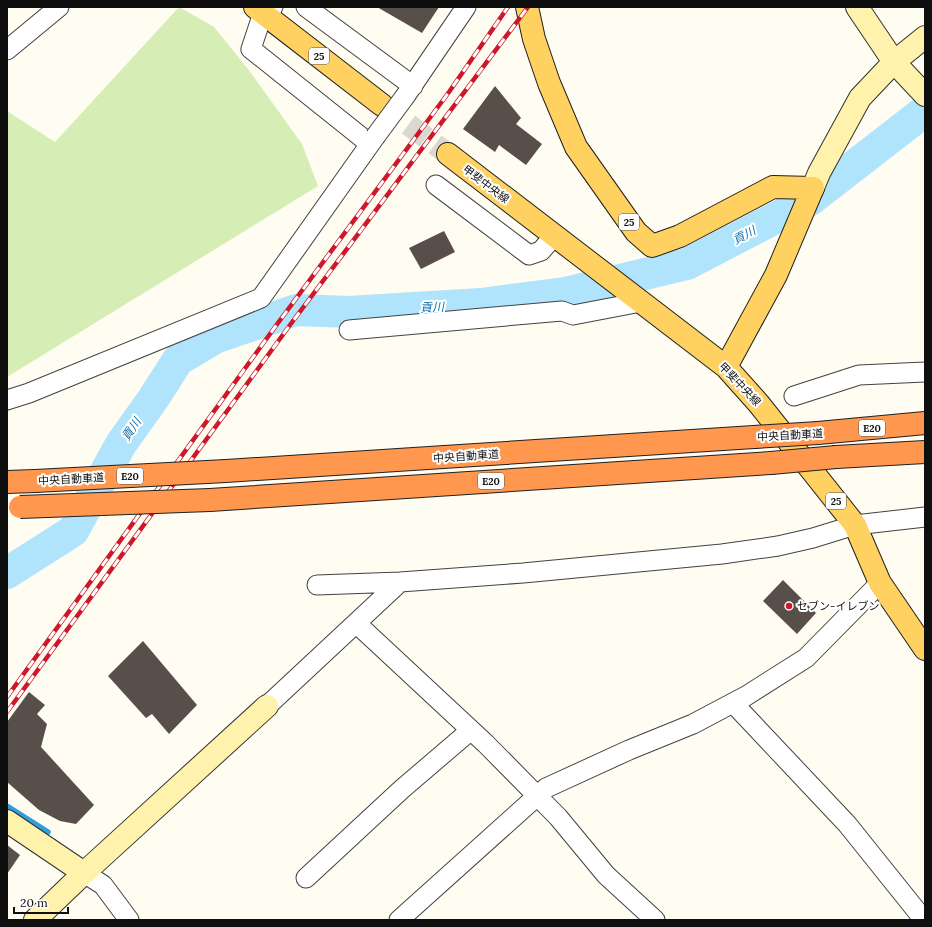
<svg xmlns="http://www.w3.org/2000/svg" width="932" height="927" viewBox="0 0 932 927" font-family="Lora,'Noto Sans JP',serif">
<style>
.green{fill:#d6eeb6}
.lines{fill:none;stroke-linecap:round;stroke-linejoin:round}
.stream{stroke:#2f9fdb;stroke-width:5.5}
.river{stroke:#b0e3fc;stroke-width:32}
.building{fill:#594f4a}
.primary-tunnel{stroke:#dbd8cf;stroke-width:22;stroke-dasharray:22 11;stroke-linecap:butt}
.street-casing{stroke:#424242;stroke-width:21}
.secondary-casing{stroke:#313131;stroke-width:24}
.primary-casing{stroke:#202020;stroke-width:24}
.highway-casing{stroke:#202020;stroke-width:24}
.street{stroke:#fff;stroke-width:19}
.secondary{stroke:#fff2ac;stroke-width:22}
.primary{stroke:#ffd161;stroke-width:22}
.highway{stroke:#ff974f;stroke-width:22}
.rail-casing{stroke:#ce182a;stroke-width:4.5}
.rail{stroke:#fff;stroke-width:3;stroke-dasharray:9;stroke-linecap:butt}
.street-bridge-casing{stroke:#424242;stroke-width:21;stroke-linecap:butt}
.highway-bridge-casing{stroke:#202020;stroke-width:24;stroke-linecap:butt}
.street-bridge{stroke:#fff;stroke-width:19}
.highway-bridge{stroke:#ff974f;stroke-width:22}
.poi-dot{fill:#ce182a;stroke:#fff;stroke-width:1.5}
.labels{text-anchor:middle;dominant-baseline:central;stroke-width:4;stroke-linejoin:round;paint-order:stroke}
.shield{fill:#fff;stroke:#575757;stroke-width:1}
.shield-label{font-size:10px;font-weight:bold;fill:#0f0f0f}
.street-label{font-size:11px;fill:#0f0f0f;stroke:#fff}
.poi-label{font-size:11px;fill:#0f0f0f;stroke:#fff;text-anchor:start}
.water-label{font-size:12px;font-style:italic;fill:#0b6fae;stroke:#fff}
</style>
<rect width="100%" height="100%" fill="#fffcf1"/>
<path class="green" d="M179,7l35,20 34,42 54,75 16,42 -311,191v-266l48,31z"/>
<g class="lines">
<path class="stream" d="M7,806l41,26"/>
<path class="river" d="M7,573l66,-42 48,-87 32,-45 25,-39 37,-22 81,-28 52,2 133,-8 84,-11 122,-29 123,-64 115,-89"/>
</g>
<path class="building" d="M377,7h62l-17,26z
M495,86l26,32 -5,6 26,20 -16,21 -27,-20 -4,7 -32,-23z
M444,231l11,21 -34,17 -12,-21z
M783,580l33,33 -19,21 -34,-33z
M143,641l54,64 -28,29 -17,-20 -6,4 -38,-42z
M29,692l16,13 -8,9 10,10 -6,23 53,58 -18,19 -16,-3 -21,-11 -32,-28v-60z
M7,845l13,10 -13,19z"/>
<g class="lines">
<path class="primary-tunnel" d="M382,105l66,49"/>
<defs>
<path id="street" d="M273,7l-10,6 -12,36 119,95
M306,7l107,79
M7,50l52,-43
M406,95l60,-88
M436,185l93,70 12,-4 13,-15
M349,330l213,-19 11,4 68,-13
M794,396l65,-21 66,-3
M7,400l22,-7 232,-95 114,-161
M317,585l83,-3 123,-9 199,-19 56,-8 35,-8 42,-13 70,-8
M356,623l130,121 72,73 48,58 49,45
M733,703l114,121 77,96
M267,706l133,-124
M84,873l19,12 26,35
M306,878l96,-89 69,-59
M399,920l147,-132 83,-38 64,-26 53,-28 60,-38 74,-75"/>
<path id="secondary" d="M857,7l37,55 31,33
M812,190l7,-17 41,-75 34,-36 31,-25
M7,821l77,52
M35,920l49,-47 183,-167"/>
<path id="primary" d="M255,7l127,98
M527,7l7,32 15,44 27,64 60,85 16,14 28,-10 93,-49 40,1
M448,154l278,213 33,37 96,121 25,58 45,66
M726,367l50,-92 36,-85"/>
<path id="highway" d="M818,433l107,-10
M836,457l89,-5
M226,471l528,-34
M7,482l28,-1
M210,500l561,-37"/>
</defs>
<use href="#street" class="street-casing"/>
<use href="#secondary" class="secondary-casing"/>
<use href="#primary" class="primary-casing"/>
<use href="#highway" class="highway-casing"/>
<use href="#street" class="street"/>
<use href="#secondary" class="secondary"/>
<use href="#primary" class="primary"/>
<use href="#highway" class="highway"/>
<defs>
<path id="rail" d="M7,697l268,-370 174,-235 59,-85
M7,712l283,-387 238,-318"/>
</defs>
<use href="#rail" class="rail-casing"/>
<use href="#rail" class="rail"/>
<defs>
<path id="street-bridge" d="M375,137l31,-42"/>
<path id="highway-bridge" d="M754,437l64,-4
M771,463l65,-6
M35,481l191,-10
M20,507l190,-7"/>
</defs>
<use href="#street-bridge" class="street-bridge-casing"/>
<use href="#highway-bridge" class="highway-bridge-casing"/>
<use href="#street-bridge" class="street-bridge"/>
<use href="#highway-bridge" class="highway-bridge"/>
</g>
<circle class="poi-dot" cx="789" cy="606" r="4"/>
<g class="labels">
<g class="shield">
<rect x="309" y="48" width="20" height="16" rx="3"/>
<rect x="619" y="214" width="20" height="16" rx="3"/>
<rect x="859" y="420" width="26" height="16" rx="3"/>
<rect x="117" y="468" width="26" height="16" rx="3"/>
<rect x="478" y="473" width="26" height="16" rx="3"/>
<rect x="826" y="493" width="20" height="16" rx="3"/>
</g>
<g class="shield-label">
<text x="319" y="56">25</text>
<text x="629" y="222">25</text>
<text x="872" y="428">E20</text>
<text x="130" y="476">E20</text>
<text x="491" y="481">E20</text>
<text x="836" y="501">25</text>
</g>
<g class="street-label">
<text transform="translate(486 184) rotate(37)">甲斐中央線</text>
<text transform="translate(740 384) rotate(46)">甲斐中央線</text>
<text transform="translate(790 435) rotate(-3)">中央自動車道</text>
<text transform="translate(466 456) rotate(-4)">中央自動車道</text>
<text transform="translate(71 479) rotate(-3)">中央自動車道</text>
</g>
<g class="poi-label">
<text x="797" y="606">セブン-イレブン</text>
</g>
<g class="water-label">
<text transform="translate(744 235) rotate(-28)">貢川</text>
<text transform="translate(432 307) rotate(-3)">貢川</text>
<text transform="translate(131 429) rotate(-56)">貢川</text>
</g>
</g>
<rect width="932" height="927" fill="none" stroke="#0f0f0f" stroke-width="16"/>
<path d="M14 907v6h54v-6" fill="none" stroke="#0f0f0f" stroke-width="2"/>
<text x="20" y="907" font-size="12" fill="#0f0f0f" stroke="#ffffff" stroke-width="3" paint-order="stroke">20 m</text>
</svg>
